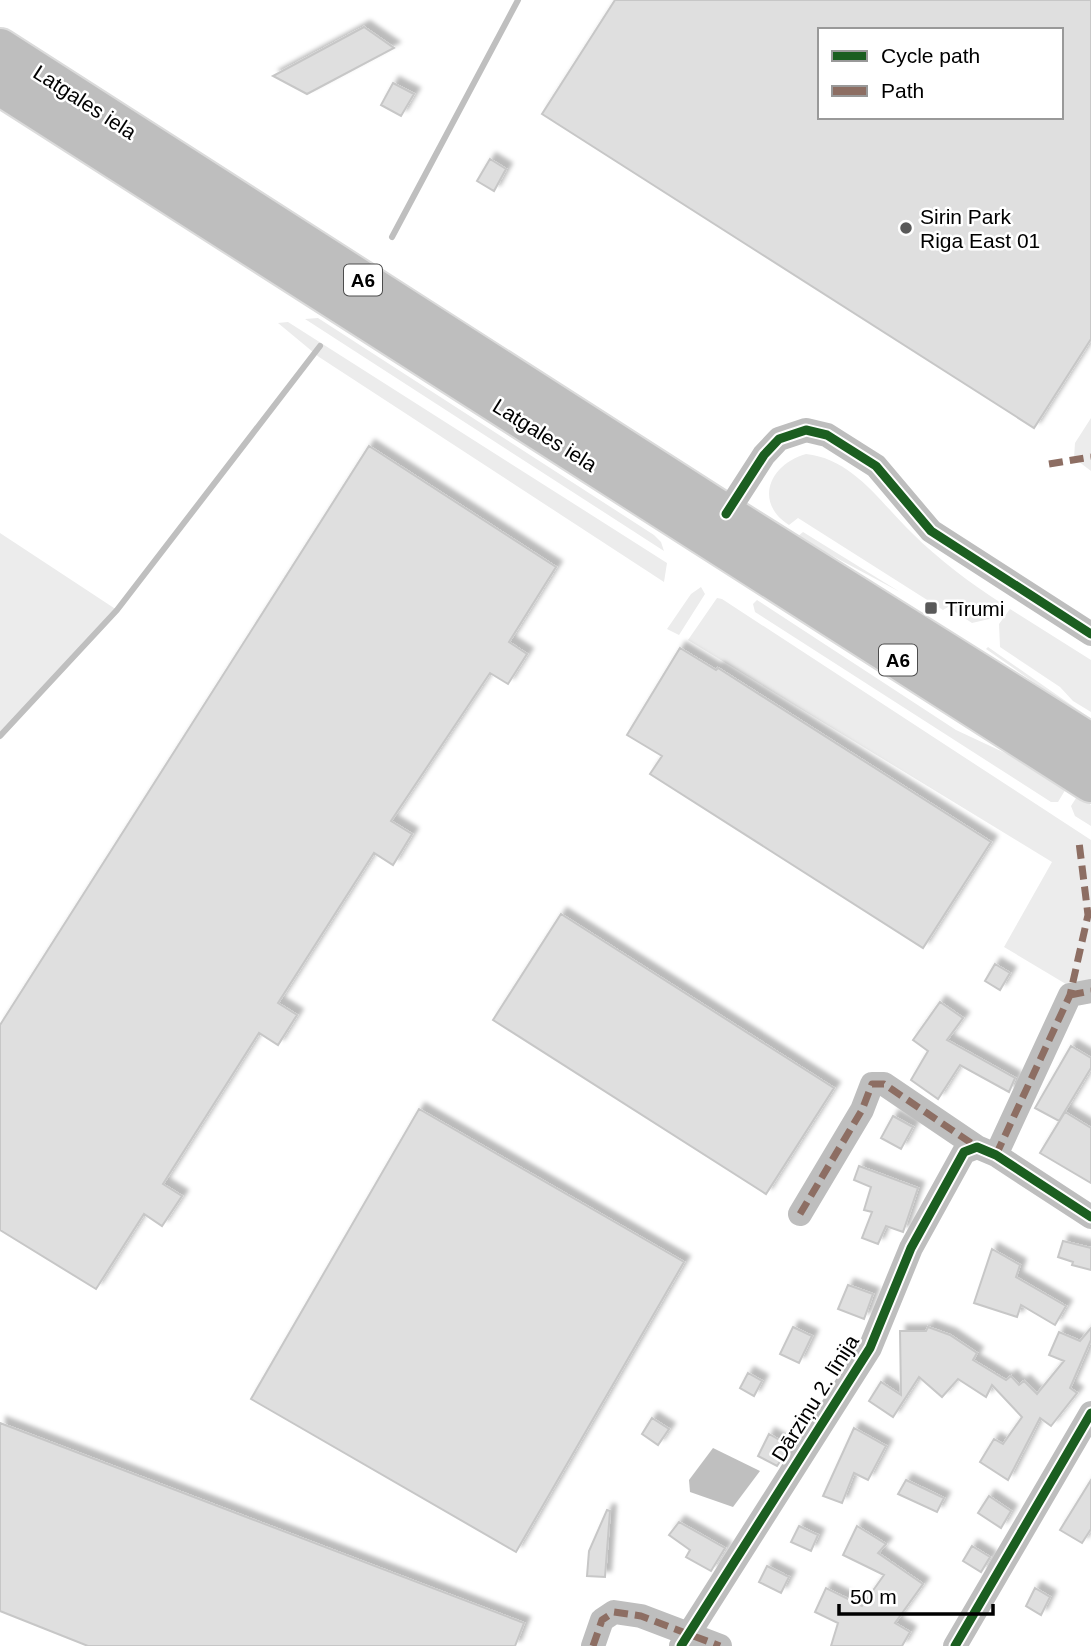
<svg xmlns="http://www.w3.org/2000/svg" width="1091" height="1646" viewBox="0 0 1091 1646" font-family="Arial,sans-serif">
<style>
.green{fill:#ececec}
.water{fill:#bfbfbf}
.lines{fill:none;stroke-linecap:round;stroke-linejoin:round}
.stream{stroke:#bfbfbf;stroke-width:6}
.building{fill:#dfdfdf;stroke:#c7c7c7;stroke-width:2;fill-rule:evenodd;filter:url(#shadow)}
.highway-casing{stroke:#dbdbdb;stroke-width:42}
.street{stroke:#bebebe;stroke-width:24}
.highway{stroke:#bebebe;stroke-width:38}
.quiet{stroke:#8d6e63;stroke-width:7;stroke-dasharray:14 7;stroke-linecap:butt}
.cycleway-casing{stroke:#fff;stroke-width:13}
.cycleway{stroke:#1b5e20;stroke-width:9}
.poi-dot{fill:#595959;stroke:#fff;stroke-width:2.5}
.labels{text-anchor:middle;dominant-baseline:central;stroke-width:5;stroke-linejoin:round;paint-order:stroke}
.shield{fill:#fff;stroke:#4c4c4c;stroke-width:2}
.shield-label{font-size:19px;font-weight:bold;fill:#000}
.street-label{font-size:21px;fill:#000;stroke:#fff}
.poi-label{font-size:21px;fill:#000;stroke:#fff;text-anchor:start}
</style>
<defs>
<filter id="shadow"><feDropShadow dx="6" dy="-6" stdDeviation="2" flood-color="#0004"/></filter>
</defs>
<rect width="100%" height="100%" fill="#fff"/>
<path class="green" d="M318,318l336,217 7,7 3,9 -359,-232z
M288,322l379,241 -3,19 -345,-225 -41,-34z
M1091,418v53l-17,-13 1,-15z
M806,454c47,5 74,48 106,79 26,26 58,50 89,70l-12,16 -17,4 -24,-16 -5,3 -145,-92 -9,7c-36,-23 -19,-61 17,-71z
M803,532l97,60 -103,-55z
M0,533l117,77 -117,126z
M701,587l4,7 -26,41 -12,-6 24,-35z
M717,598l5,1 369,241v159l-87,-52 48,-85 -364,-222z
M757,600l199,130 77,36 34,21 -9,15h-7l-296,-190 -2,-8z
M1010,609l81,51v52l-18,-11 -13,-14 -60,-40 -1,-23z
M988,647l102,71 -1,3 -103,-72z
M1078,795l13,10v21l-16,-10 -4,-10z"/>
<path class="water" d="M713,1448l47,23 -27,36 -43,-15 -1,-12z"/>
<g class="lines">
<path class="stream" d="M392,237l126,-237
M0,736l117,-126 203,-264"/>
</g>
<path class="building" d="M615,0h476v339l-57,89 -492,-314zM820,30h241v87h-241z
M364,27l30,21 -87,46 -34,-18z
M393,83l21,11 -13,22 -20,-11z
M490,159l16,10 -12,22 -17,-10z
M369,446l187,121 -47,75 18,12 -19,30 -18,-11 -99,148 21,13 -19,31 -19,-12 -96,150 19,12 -19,30 -19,-12 -96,151 19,12 -20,30 -18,-12 -48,75 -96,-59v-205z
M680,648l36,22 2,-2 273,174 -68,106 -273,-174 12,-18 -35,-21z
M561,914l273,174 -68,106 -273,-174z
M995,964l15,9 -10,17 -15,-9z
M940,1002l23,16 -16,22 68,38 -6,14 -49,-27 -22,34 -27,-19 17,-29 -15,-11z
M1071,1046l20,12v10l-32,53 -24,-13z
M419,1109l265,153 -168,290 -265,-153z
M1065,1112l26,16v55l-51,-30z
M893,1116l20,11 -12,22 -20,-11z
M859,1166l59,22 -15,44 -17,-6 -8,18 -16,-6 10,-26 -8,-2 7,-23 -17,-7z
M1063,1241l28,7v22l-19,-5 1,-3 -15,-5z
M992,1249l28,16 -4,12 50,29 -11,19 -34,-20 -4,12 -43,-14z
M848,1285l25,9 -9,25 -26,-10z
M793,1327l19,9 -13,27 -19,-9z
M928,1327l22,8 27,18 -4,7 33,20 5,-4 8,9 5,-4 13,13 27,-33 -15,-6 10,-23 21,9 11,-13v12l-21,48 7,5 -26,33 -11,-8 -32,62 -28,-18 14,-23 9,5 19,-27 -30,-32 -6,12 -28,-18 -16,18 -23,-20 -26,40 -24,-16 12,-19 20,13 -1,-64h26z
M748,1373l14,8 -8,15 -14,-8z
M652,1418l17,11 -11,16 -16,-11z
M0,1423l524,200 -9,23h-427l-88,-35z
M854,1428l32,18 -18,34 -14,-7 -12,30 -19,-7z
M769,1434l21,12 -13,20 -19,-10z
M906,1480l38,18 -7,14 -39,-18z
M1091,1480v49l-9,14 -22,-13z
M989,1496l22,15 -10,17 -23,-15z
M607,1510l3,1 -5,66 -18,-1 2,-25z
M679,1522l46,26 -14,23 -25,-14 4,-7 -21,-15z
M799,1526l19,9 -7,16 -20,-9z
M857,1526l29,18 -8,9 45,31 -28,39 15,9 -8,14h-71l7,-23 -23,-11 11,-24 36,18 22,-31 -41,-20z
M972,1546l18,11 -9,15 -18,-11z
M767,1566l22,11 -8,16 -22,-11z
M1035,1588l15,9 -9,18 -15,-9z"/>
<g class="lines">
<defs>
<path id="highway" d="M0,48l726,466 365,229
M0,86l1091,697"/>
</defs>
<use href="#highway" class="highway-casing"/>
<path class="street" d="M726,514l38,-59 15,-16 27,-9 21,5 49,31 55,65 160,103
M996,1155l74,-160 21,-4
M800,1214l62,-104 10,-26h12l93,63
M593,1646l9,-26 12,-8 27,4 79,30
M681,1646l189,-298 41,-100 53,-96 13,-5 19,8 95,62
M955,1646l136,-233"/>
<use href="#highway" class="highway"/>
<path class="quiet" d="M1049,464l42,-7
M1070,995l21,-4
M996,1155l74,-160 18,-80 -9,-73
M800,1214l62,-104 10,-26h12l93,63
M593,1646l9,-26 12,-8 27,4 79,30"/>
<defs>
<path id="cycleway" d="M726,514l38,-59 15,-16 27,-9 21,5 49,31 55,65 160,103
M681,1646l189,-298 41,-100 53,-96 13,-5 19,8 95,62
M955,1646l136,-233"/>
</defs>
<use href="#cycleway" class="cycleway-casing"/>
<use href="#cycleway" class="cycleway"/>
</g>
<g class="poi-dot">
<circle cx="906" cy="228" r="7"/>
<rect x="924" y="601" width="14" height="14" rx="3.5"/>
</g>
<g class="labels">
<g class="shield">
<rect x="344" y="264.5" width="38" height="31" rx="5"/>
<rect x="879" y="644.5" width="38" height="31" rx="5"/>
</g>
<g class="shield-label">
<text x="363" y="280">A6</text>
<text x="898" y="660">A6</text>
</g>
<g class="street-label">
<text transform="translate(85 102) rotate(33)">Latgales iela</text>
<text transform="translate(545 435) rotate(32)">Latgales iela</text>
<text transform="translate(815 1398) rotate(-58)">Dārziņu 2. līnija</text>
</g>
<g class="poi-label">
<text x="920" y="216">Sirin Park<tspan x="920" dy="24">Riga East 01</tspan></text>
<text x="945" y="608">Tīrumi</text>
</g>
</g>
<rect x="818" y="28" width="245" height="91" fill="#ffffff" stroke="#999999" stroke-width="2"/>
<rect x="832" y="51" width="35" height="10" fill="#1b5e20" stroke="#999999" stroke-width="2"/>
<text x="881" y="63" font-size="21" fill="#000000">Cycle path</text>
<rect x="832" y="86" width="35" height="10" fill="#8d6e63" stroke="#999999" stroke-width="2"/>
<text x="881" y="98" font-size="21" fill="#000000">Path</text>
<path d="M839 1604v10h154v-10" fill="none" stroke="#000000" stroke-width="3.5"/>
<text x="850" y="1604" font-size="21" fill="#000000" stroke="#ffffff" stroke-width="5" paint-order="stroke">50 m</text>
</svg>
